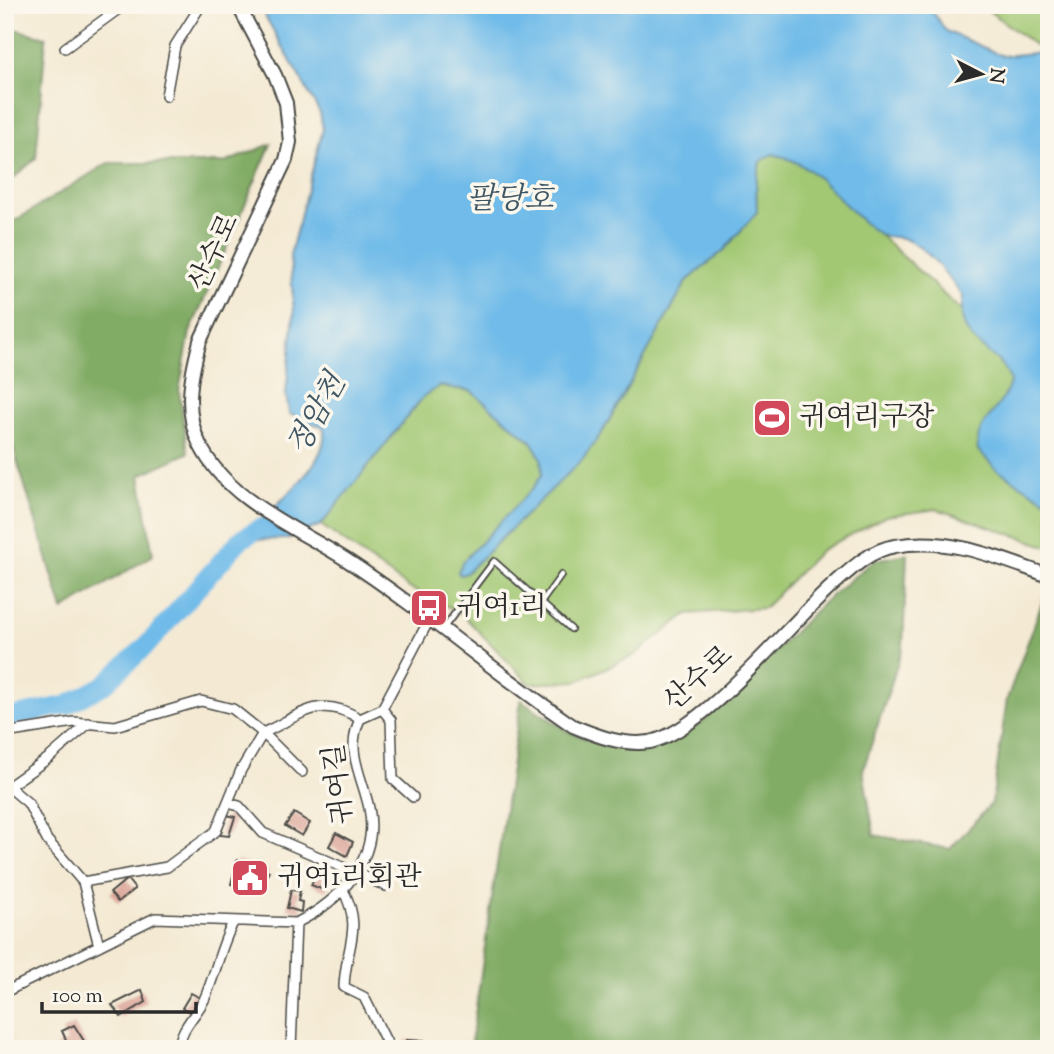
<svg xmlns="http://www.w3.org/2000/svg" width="1054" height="1054" viewBox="0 0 1054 1054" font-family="'Sorts Mill Goudy','Noto Serif KR',serif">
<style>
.green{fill:#a2c873;stroke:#667a4f;stroke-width:2}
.forest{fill:#81ac65;stroke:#566c48;stroke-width:2}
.water{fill:#6fbbe9;stroke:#4d738a;stroke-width:2}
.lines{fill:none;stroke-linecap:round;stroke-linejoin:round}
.river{stroke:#6fbbe9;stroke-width:19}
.building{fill:#dda79b}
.lane-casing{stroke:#494844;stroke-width:8}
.street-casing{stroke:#494844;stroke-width:12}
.secondary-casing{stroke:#494844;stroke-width:16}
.lane{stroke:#fff;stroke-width:4.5}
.street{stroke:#fff;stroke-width:9}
.secondary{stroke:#fff;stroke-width:12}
.labels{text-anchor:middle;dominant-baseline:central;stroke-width:7;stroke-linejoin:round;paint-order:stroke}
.street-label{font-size:28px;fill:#2b2b2b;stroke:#fbf7ec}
.poi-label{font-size:28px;fill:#2b2b2b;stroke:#fbf7ec;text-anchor:start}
.water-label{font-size:30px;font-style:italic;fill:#3f5664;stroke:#fbf7ec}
</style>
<rect width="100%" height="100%" fill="#fbf7ec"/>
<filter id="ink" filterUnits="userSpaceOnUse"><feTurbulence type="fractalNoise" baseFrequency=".0143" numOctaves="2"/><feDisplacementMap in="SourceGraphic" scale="14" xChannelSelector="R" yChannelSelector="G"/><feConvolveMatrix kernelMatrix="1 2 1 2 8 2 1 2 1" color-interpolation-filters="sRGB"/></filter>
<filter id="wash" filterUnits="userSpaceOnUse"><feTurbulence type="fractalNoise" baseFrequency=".00686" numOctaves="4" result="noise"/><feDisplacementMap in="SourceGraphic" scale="28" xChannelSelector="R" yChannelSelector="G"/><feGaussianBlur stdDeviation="1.57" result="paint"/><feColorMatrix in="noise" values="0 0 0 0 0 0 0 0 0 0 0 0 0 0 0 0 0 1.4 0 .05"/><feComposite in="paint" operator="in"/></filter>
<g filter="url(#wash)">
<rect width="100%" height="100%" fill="#f4ead4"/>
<path class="green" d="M981,5h68v49l-5,-2z
M772,154l20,4 20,13 237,222v154l-112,-38 -51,7 -65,34 -57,58 -77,6 -52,41 -58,26 -47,3 -69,-71 -52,-25 -88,-63 103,-129 15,-10 32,5 60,50 10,16 62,-26 84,-151 37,-30 33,-38 -1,-31 4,-19z"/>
<path class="forest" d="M5,27l41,10 -10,121 -31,28z
M271,144l-81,188 -11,59 9,62 -48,22 13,80 -90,55 -58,-189v-194l103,-64h116z
M907,554l-4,93 -40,123 11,65 76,14 42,-46 15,-104 38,-104h4v454h-579l51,-349 48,32 36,13 34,5 31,-8 32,-19 122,-121 50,-42z"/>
<path class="water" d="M259,5h669l18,26 57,25 41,-4 5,2v448l-53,-33 -18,-19c-5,-29 29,-43 32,-70 -11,-35 -56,-30 -47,-84 -17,-21 -32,-46 -58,-57 -8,-3 -19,-1 -26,-5 -39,-25 -58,-71 -107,-80l-12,8 -4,19 1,31 -33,38 -37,31 -84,150 -21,29 -116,113 -6,2 -2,-3 5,-11 70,-73 9,-14 -1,-16 -10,-17 -60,-50 -31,-5 -16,10 -103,129 -34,14 -47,1c22,-25 95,-76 83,-114l-20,-5 -14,-8 -3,-19 8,-81 -4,-58 33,-126 -3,-16z"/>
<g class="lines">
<path class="river" d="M5,718l62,-13 37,-20 44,-41 92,-104 20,-12"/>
</g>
<g id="blocks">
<path class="building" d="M294,813l16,10 -8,13 -17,-10z
M227,815l8,2 -6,19 -9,-1z
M336,833l17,9 -6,14 -18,-10z
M237,860l32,11 -9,21 -29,-8z
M319,868l9,5 -4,7 6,3 -4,8 -15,-6z
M127,879l8,10 -17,13 -8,-9z
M291,890l9,1 -2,10 4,1 -1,10 -14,-4z
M142,990l4,12 -25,15 -9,-12z
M191,993l9,5 -8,15 -10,-5z
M74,1025l15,24h-37l15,-7 -5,-11z
M406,1040l18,1v8l-19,-3z"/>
</g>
</g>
<g filter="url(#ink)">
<use href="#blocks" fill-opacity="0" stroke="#494844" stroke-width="2"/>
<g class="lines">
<defs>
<path id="lane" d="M541,603l20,-28
M443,629l51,-68 77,68"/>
<path id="street" d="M65,48l59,-43
M166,96l9,-50 26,-41
M382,709l9,11 2,59 20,18
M5,733l69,-11 41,4 86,-25 32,8 30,24c37,-17 56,-40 97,-14
M9,787l19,16 19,37 36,42 16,64
M5,789l45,-32 39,-34
M228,803l11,3 24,27 123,53
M83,882l84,-15 49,-36 25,-61 22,-37 39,39
M343,890c21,39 2,58 1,97l20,10 26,52
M5,992l150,-74 141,5c43,-21 84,-63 73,-115 -7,-33 -24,-56 -9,-89l22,-10 47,-89
M179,1049c1,-21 16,-32 25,-49 12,-26 16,-54 30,-79
M291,1049l5,-126"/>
<path id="secondary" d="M238,5l37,70 11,28 4,39 -4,18 -86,181c-9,34 -17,70 0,104 28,56 95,82 145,114 79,51 150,114 228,167 24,10 50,20 77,16 54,-11 138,-117 183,-157 18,-16 37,-35 62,-39 54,-10 104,12 154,30"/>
</defs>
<use href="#lane" class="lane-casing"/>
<use href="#street" class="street-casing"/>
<use href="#secondary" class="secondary-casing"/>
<use href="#lane" class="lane"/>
<use href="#street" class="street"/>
<use href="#secondary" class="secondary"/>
</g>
</g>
<defs>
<symbol id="stadium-square" viewBox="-11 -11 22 22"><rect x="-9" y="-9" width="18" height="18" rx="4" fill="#d1495b" stroke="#fbf7ec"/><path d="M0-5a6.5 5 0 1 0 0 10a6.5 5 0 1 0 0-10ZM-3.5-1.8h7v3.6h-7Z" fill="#fff"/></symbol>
<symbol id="bus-square" viewBox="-11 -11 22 22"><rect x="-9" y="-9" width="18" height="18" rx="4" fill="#d1495b" stroke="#fbf7ec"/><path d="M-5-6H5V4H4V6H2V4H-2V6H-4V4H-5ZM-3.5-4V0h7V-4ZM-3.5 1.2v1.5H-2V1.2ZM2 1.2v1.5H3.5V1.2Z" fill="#fff"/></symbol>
<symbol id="civic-square" viewBox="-11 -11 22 22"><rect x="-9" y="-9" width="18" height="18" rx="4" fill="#d1495b" stroke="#fbf7ec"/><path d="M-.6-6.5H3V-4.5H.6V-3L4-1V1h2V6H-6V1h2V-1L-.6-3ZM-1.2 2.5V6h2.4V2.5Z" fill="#fff"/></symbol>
</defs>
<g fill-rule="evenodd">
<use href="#stadium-square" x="750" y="396" width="44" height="44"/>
<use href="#bus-square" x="407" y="586" width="44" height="44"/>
<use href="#civic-square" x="228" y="856" width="44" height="44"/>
</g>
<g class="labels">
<g class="street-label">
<text transform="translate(215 253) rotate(-65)">산수로</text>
<text transform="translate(699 679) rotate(-42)">산수로</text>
<text transform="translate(340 784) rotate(-97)">귀여길</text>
</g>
<g class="poi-label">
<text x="799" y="418">귀여리구장</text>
<text x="456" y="608">귀여1리</text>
<text x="277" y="878">귀여1리회관</text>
</g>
<g class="water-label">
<text x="510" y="200">팔당호</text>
<text transform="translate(318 415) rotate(-61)">정암천</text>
</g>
</g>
<rect width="1054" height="1054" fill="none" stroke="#fbf7ec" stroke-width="28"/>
<g transform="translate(981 74) rotate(96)" stroke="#fbf7ec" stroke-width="5" paint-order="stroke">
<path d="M0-5L12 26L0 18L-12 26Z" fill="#2b2b2b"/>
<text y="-10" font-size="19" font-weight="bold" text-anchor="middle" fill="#2b2b2b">N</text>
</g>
<path d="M42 1002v10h154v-10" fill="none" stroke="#2b2b2b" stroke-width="3.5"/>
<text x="52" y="1002" font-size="21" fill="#2b2b2b" stroke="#fbf7ec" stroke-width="5" paint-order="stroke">100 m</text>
</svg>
